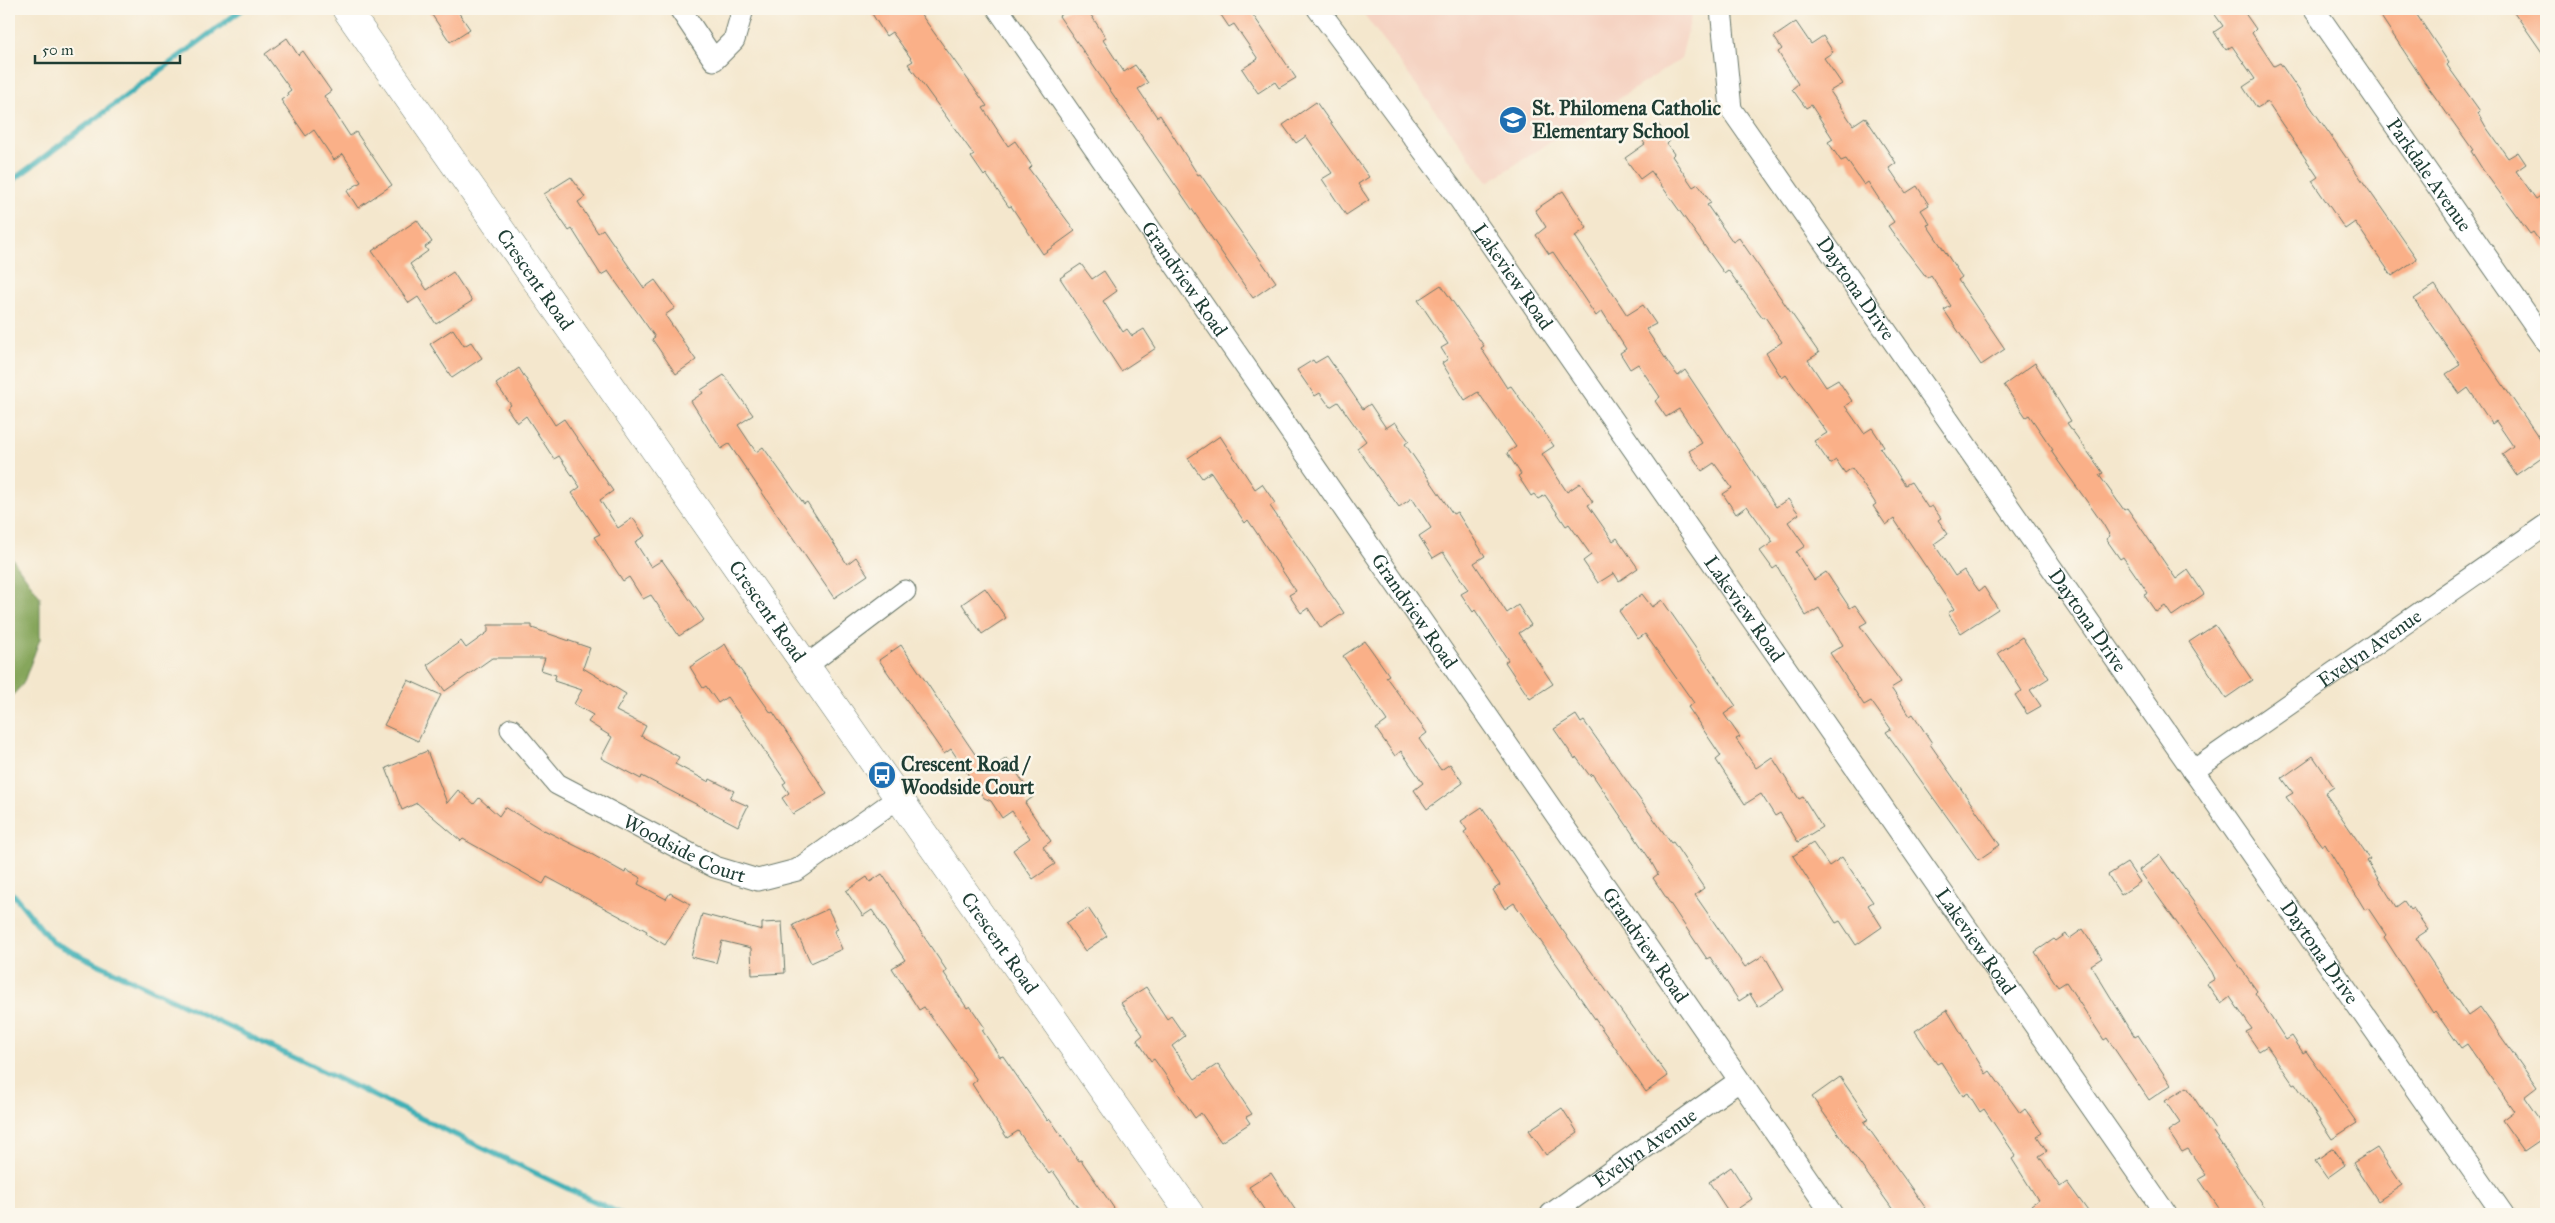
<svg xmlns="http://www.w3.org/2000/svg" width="2555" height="1223" viewBox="0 0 2555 1223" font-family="'IM FELL Great Primer',serif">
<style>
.built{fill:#f5d3c2}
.forest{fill:#86a65b;stroke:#527248}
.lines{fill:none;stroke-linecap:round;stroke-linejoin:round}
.stream{stroke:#3fb0b6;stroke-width:5.5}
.building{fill:#fab088}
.street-casing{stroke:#6a786a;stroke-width:23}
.secondary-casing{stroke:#6a786a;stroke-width:29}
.street{stroke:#fff;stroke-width:21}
.secondary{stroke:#fff;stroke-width:28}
.labels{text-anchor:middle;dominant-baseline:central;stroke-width:5;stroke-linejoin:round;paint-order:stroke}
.poi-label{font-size:20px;font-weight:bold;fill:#1f3d34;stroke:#fbf7ec;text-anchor:start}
.street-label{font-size:20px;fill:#1f3d34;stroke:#fbf7ec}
</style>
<rect width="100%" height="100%" fill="#fbf7ec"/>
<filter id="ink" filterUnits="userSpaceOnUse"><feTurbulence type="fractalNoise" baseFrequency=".02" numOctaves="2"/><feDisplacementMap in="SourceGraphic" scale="10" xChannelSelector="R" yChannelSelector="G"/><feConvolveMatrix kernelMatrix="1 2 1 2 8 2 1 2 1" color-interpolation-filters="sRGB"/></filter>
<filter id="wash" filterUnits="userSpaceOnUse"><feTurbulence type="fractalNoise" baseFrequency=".0096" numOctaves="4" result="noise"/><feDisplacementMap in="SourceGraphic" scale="20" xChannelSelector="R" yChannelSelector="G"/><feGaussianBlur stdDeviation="1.12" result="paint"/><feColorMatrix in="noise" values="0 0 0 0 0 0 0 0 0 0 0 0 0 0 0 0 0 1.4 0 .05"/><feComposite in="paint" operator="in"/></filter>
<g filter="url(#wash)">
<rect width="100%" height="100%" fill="#f4e7cd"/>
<path class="built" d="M1360,9h333l-12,50 -193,123z"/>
<path class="forest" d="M9,554l31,43v42l-17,45 -14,15z"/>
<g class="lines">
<path class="stream" d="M9,183l234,-174
M9,892l5,3 38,47 569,272"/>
</g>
<g id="blocks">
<path class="building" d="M428,9h28l14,20 -20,13z
M869,9h48l70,97 -4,2 25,38 7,-5 17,25 -3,3 46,62 -32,23 -32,-48 -2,1 -23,-33 -2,2 -13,-19 3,-2 -66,-91 5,-3 -21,-29 -6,4z
M1069,9h18l19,29 -3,2 21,32 11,-7 13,18 -10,6 19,28 3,-2 38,60 2,-1 76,108 -23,16 -194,-282z
M1217,9h39l-5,3 45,66 -17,10 -4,-6 -17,11 -16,-24 16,-10 -24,-35 -5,3z
M2211,9h31l14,20 -4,4 22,33 6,-3 137,196 -25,17 -37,-54 -10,7 -33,-48 6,-4 -51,-75 -10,6 -14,-21 12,-8 -23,-33 -6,4 -12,-18 9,-6z
M2376,9h37l36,54 -2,2 33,46 -2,2 8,14 22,31 10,-6 8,12 -10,7 20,28 10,-7v59l-13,-19 -3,2 -47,-64 -12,-19 2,-1 -50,-70z
M2512,9h34v49z
M1796,22l15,22 12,-8 10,16 -9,6 18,26 -12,7 23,34 12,-8 31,46 -7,5 17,25 11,-7 12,19 -8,5 9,14 -3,1 35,52 -4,3 47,69 -24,16 -37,-55 7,-4 -20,-31 -4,3 -27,-35 -12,-17 6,-4 -26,-40 -4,3 -18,-26 -5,2 -13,-19 5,-3 -22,-34 -5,3 -14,-19 6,-5 -20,-32 4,-3 -8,-12z
M287,38l11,17 5,-4 28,40 -7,5 26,40 6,-4 36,53 -34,23 -11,-17 14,-9 -18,-28 -9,6 -20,-30 -8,6 -25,-36 7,-5 -1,-2 4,-3 -26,-36z
M1316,102l53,75 -11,7 11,16 -23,15 -24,-36 10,-6 -26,-37 -10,7 -13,-18z
M1658,124l12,17 -3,3 7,10 -2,2 21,31 5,-3 13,19 -4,2 26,37 6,-4 80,115 -11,7 18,27 12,-7 14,21 -7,5 19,27 8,-5 12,18 -4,2 25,37 6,-3 17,26 4,-2 9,12 -3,2 10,14 -14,10 21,32 9,-6 15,21 5,-4 14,22 -37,24 -13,-20 6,-4 -60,-90 -8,6 -13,-19 3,-2 -24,-36 -7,5 -9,-13 -6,4 -16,-23 13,-8 -41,-58 -4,3 -16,-25 16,-11 -17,-25 -2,1 -35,-48 -4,3 -73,-102 -11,8 -15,-21 20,-14 -5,-7z
M571,177l14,20 -7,5 20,31 5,-4 41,59 11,-8 20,28 -10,7 31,45 -20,14 -24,-35 3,-2 -47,-66 -7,4 -29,-46 -3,2 -25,-37z
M1563,191l24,37 -12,8 52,79 16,-10 13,19 -10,5 25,38 7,9 7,-6 91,137 12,-8 11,15 -11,8 17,24 -9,6 18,28 12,-8 24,36 5,-3 12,17 -7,4 41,56 -10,6 19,28 3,-2 19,29 -2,1 70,101 -22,15 -92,-128 5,-3 -20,-28 -7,4 -34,-52 13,-8 -24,-37 -13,8 -29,-50 -4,3 -13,-18 13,-9 -26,-36 -11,8 -13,-20 9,-6 -18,-25 -12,8 -13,-20 13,-8 -23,-34 -13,8 -11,-16 5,-4 -22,-33 -8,5 -10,-16 6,-4 -24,-38 -6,5 -43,-64 -4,2 -13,-19 10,-8 -11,-17z
M417,220l15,22 -7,5 3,4 -18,13 17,26 26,-18 19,29 -36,23 -18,-27 -9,6 -37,-52z
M1081,264l11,15 12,-8 13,20 -14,10 20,31 4,-3 5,7 12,-7 12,19 -35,23 -61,-93z
M1441,285l43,61 -3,2 26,40 4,-2 43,60 -12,8 25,38 13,-9 13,19 -5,3 25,36 4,-3 21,30 -19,13 -5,-8 -16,10 -15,-22 8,-6 -22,-31 -3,2 -21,-31 -7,4 -4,-5 -3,2 -13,-20 3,-2 -14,-21 9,-6 -38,-55 -13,8 -23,-37 6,-4 -7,-11 7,-4 -30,-44z
M2435,285l111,163v6l-30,21 -14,-21 11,-8 -17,-25 -4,3 -24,-36 -8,6 -14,-20 14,-9 -46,-66z
M453,329l11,17 7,-4 11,16 -30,20 -22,-34z
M1327,356l36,53 7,-5 16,24 9,-6 14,19 -4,3 48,70 4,-2 28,44 -11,7 33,50 11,-8 13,20 -12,8 34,51 -23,15 -25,-37 3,-2 -33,-50 -2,2 -12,-18 7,-4 -25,-38 -10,6 -14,-22 12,-8 -19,-30 -13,9 -42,-59 9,-7 -28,-39 -8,5 -10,-14 -5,3 -18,-26 16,-10 2,3z
M2035,363l36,58 -4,2 36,50 -4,2 25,35 3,-2 49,71 12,-9 16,24 -32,22 -7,-10 -9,6 -12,-17 4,-2 -25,-36 -3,2 -14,-20 4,-3 -7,-12 -52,-73 2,-1 -24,-35 -3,2 -22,-32z
M519,368l36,57 9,-6 49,72 -13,9 18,28 15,-10 12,18 -10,6 16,25 11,-7 42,60 -25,16 -28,-41 -8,4 -14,-22 -6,4 -29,-44 6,-3 -28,-41 8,-6 -21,-31 -5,3 -28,-43 -9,7 -10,-15 4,-3 -15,-21z
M724,375l29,40 -15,10 18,27 7,-5 41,57 3,-2 40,62 9,-7 12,18 -34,23 -105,-154 -8,5 -30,-48 12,-8 -2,-3z
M1220,436l35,53 7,-5 13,19 -5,3 74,107 -23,15 -13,-20 -7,5 -12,-18 7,-4 -48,-71 -3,3 -34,-51 -9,6 -14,-20z
M985,588l21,30 -24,16 -20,-30z
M1642,594l10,13 10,-7 74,106 -12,8 16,23 -4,2 20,29 16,-11 27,42 4,-2 19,30 -24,15 -18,-29 -5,3 -14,-22 -16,10 -29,-44 5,-4 -33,-49 6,-4 -49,-69 -7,5 -19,-28z
M488,625h44v3l58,20 -7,20 43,26 -10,17 30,15 -5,10 38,21 -4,7 34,18 1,-3 24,12 -4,7 18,8 -10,20 -96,-50 -1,3 -40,-21 11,-21 -24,-15 5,-7 -19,-11 8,-14 -28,-9 2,-6 -15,-5 4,-12h-53l-47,33 -18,-26 34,-24 5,7 22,-16z
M2215,625l37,55 -26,18 -37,-56z
M2022,637l27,41 -19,12 11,16 -14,8 -12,-19 7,-4 -24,-38z
M1365,641l24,34 -3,2 41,56 -8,6 22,31 9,-6 13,19 -36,26 -13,-19 9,-7 -22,-32 -6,5 -19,-27 11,-8 -44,-65z
M725,644l12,21 34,48 2,-1 54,82 -34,20 -11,-16 7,-5 -6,-9 3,-2 -41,-60 -18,-25 -9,6 -12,-17 -3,2 -13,-21z
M901,645l78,115 6,-4 8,11 14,-9 26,39 -8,6 26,38 -8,6 12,17 -22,15 -20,-29 17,-12 -18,-27 -10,7 -11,-17 -7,-3 -33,-49 -7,5 -65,-94z
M408,680l33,15 -23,46 -34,-16z
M1576,715l5,8 3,-2 87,122 2,-1 31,46 -9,7 50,72 19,-12 20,35 -26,17 -8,-13 -11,7 -29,-44 -3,2 -54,-81 5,-4 -9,-16 -57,-84 -2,2 -14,-19 -1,2 -21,-30z
M427,751l20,52 11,-13 16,14 5,-6 20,18 6,-9 39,24v-1l40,20 41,23 1,-3 15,8 -3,6 28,15 4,-6 20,11 -25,41 -19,-12 1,-2 -100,-54 -4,7 -80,-45 -2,2 -44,-38 -15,7 -16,-42z
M2313,756l21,31 -9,6 45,66 -3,2 29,46 8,-6 6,9 3,-2 15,22 -12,8 52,78 12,-9 57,80 -13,10 22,32v7l-22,15 -22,-31 12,-9 -47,-67 -6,4 -26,-37 -2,2 -49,-76 2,-2 -18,-27 -3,2 -40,-66 -3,2 -36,-49 7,-4 -11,-15z
M1482,807l79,121 107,148 -22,16 -132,-189 -9,6 -12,-19 7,-5 -36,-53 3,-2 -6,-9z
M1813,843l16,23 13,-9 31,45 -5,3 14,22 -26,18 -16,-24 -4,2 -43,-67z
M2160,855l97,136 -2,2 31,47 6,-4 11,17 3,-2 51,72 -25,16 -37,-56 -2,1 -26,-38 -8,5 -13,-19 6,-3 -22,-32 -9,7 -14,-20 8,-5 -3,-7 -73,-102z
M2127,863l13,19 -19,13 -13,-20z
M882,874l65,97 -3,2 23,35 3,-2 15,22 -3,2 18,27 3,-1 45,65 2,-2 29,42 2,-1 37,54h-36l-29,-43 -4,3 -31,-43 -11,7 -35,-54 5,-4 -53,-73 -5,3 -27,-42 13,-8 -33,-50 -9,6 -17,-25 21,-14 3,5z
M1088,908l19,28 -22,15 -19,-28z
M828,909l10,20 -4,2 8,18 -31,14 -18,-38z
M702,914l60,16v-7l20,-1 3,51 -33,2 -1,-27 -29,-7 -6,22 -25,-6z
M2083,929l19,29 -11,7 44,72 3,-2 33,50 -22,15 -42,-62 -3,2 -38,-58 -8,5 -23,-35 19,-13 2,2 10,-7 3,5z
M1146,987l21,32 4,-3 14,20 -13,10 23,33 23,-15 34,50 -6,3 4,6 -29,19 -20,-29 -6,5 -31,-45 -10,-14 -3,2 -14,-21 6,-5 -22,-32z
M1947,1010l39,64 4,-3 30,42 5,-4 17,24 -5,3 10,15 -8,5 21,31 7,-5 23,32h-53l-6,-9 7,-5 -26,-41 4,-3 -32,-47 -4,3 -12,-19 -5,3 -22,-34 -4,2 -22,-33z
M1840,1077l29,42 -5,3 66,92h-34l-84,-117z
M2187,1087l28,43 -2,2 56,82h-46l-24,-35 7,-4 -18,-26 -6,3 -14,-21 12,-8 -15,-22z
M1562,1108l16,25 -32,22 -17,-25z
M2333,1148l12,17 -18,13 -12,-17z
M2377,1148l25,37 -24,16 -25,-38z
M1731,1167l21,32 -22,15 -21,-32z
M1271,1173l27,41h-31l-18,-27z"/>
</g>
</g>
<g filter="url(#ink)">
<use href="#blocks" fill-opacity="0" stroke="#6a786a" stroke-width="1"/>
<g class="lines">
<defs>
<g id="street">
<path d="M680,9l34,51 20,-20 9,-31"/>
<path id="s1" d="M998,9l834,1205"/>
<path id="s2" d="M1318,9l142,191 706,1014"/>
<path id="s3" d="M1721,9l10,100 772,1105"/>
<path id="s4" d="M2314,9l232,333"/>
<path d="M806,666l99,-75"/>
<path id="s5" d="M511,729l46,55 158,83 43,13 39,-10 101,-72"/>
<path id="s6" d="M2193,771l353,-246"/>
<path id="s7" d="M1551,1214l188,-133"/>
</g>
<g id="secondary">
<path id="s8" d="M346,9l844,1205"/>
</g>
</defs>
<use href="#street" class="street-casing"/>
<use href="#secondary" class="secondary-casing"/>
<use href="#street" class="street"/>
<use href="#secondary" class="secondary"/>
</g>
</g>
<defs>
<symbol id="school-disc" viewBox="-11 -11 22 22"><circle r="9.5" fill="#1f6fb2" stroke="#fbf7ec"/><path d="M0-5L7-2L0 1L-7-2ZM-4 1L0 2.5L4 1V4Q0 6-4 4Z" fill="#fff"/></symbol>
<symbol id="bus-disc" viewBox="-11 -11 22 22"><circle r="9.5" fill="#1f6fb2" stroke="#fbf7ec"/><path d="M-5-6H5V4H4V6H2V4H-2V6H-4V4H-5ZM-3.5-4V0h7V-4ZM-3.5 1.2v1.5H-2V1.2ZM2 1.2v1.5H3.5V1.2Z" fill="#fff"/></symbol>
</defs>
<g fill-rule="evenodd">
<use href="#school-disc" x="1497" y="104" width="32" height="32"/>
<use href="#bus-disc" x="866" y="759" width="32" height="32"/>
</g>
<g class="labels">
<g class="poi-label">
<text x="1532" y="108">St. Philomena Catholic<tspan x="1532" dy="23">Elementary School</tspan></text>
<text x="901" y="764">Crescent Road /<tspan x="901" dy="23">Woodside Court</tspan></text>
</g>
<g class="street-label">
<text stroke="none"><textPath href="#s4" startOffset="202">Parkdale Avenue</textPath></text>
<text stroke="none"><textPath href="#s2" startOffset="331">Lakeview Road</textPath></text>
<text stroke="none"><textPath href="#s1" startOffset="328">Grandview Road</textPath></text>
<text stroke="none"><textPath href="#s8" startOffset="330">Crescent Road</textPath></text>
<text stroke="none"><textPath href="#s3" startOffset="319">Daytona Drive</textPath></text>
<text stroke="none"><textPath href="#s2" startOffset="736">Lakeview Road</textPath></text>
<text stroke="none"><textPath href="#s8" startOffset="735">Crescent Road</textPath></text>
<text stroke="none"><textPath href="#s1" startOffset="732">Grandview Road</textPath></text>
<text stroke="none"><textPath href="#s3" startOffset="724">Daytona Drive</textPath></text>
<text stroke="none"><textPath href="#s6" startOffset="215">Evelyn Avenue</textPath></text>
<text stroke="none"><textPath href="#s5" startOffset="215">Woodside Court</textPath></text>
<text stroke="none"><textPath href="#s2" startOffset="1141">Lakeview Road</textPath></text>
<text stroke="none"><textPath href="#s8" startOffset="1140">Crescent Road</textPath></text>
<text stroke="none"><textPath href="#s1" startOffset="1138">Grandview Road</textPath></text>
<text stroke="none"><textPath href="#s3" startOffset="1129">Daytona Drive</textPath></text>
<text stroke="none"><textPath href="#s7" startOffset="115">Evelyn Avenue</textPath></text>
</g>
</g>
<rect width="2555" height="1223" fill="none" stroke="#fbf7ec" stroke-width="30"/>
<path d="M35 55v8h145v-8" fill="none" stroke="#1f3d34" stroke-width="2.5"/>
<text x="42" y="55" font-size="15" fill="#1f3d34" stroke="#fbf7ec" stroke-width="4" paint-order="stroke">50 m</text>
</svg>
